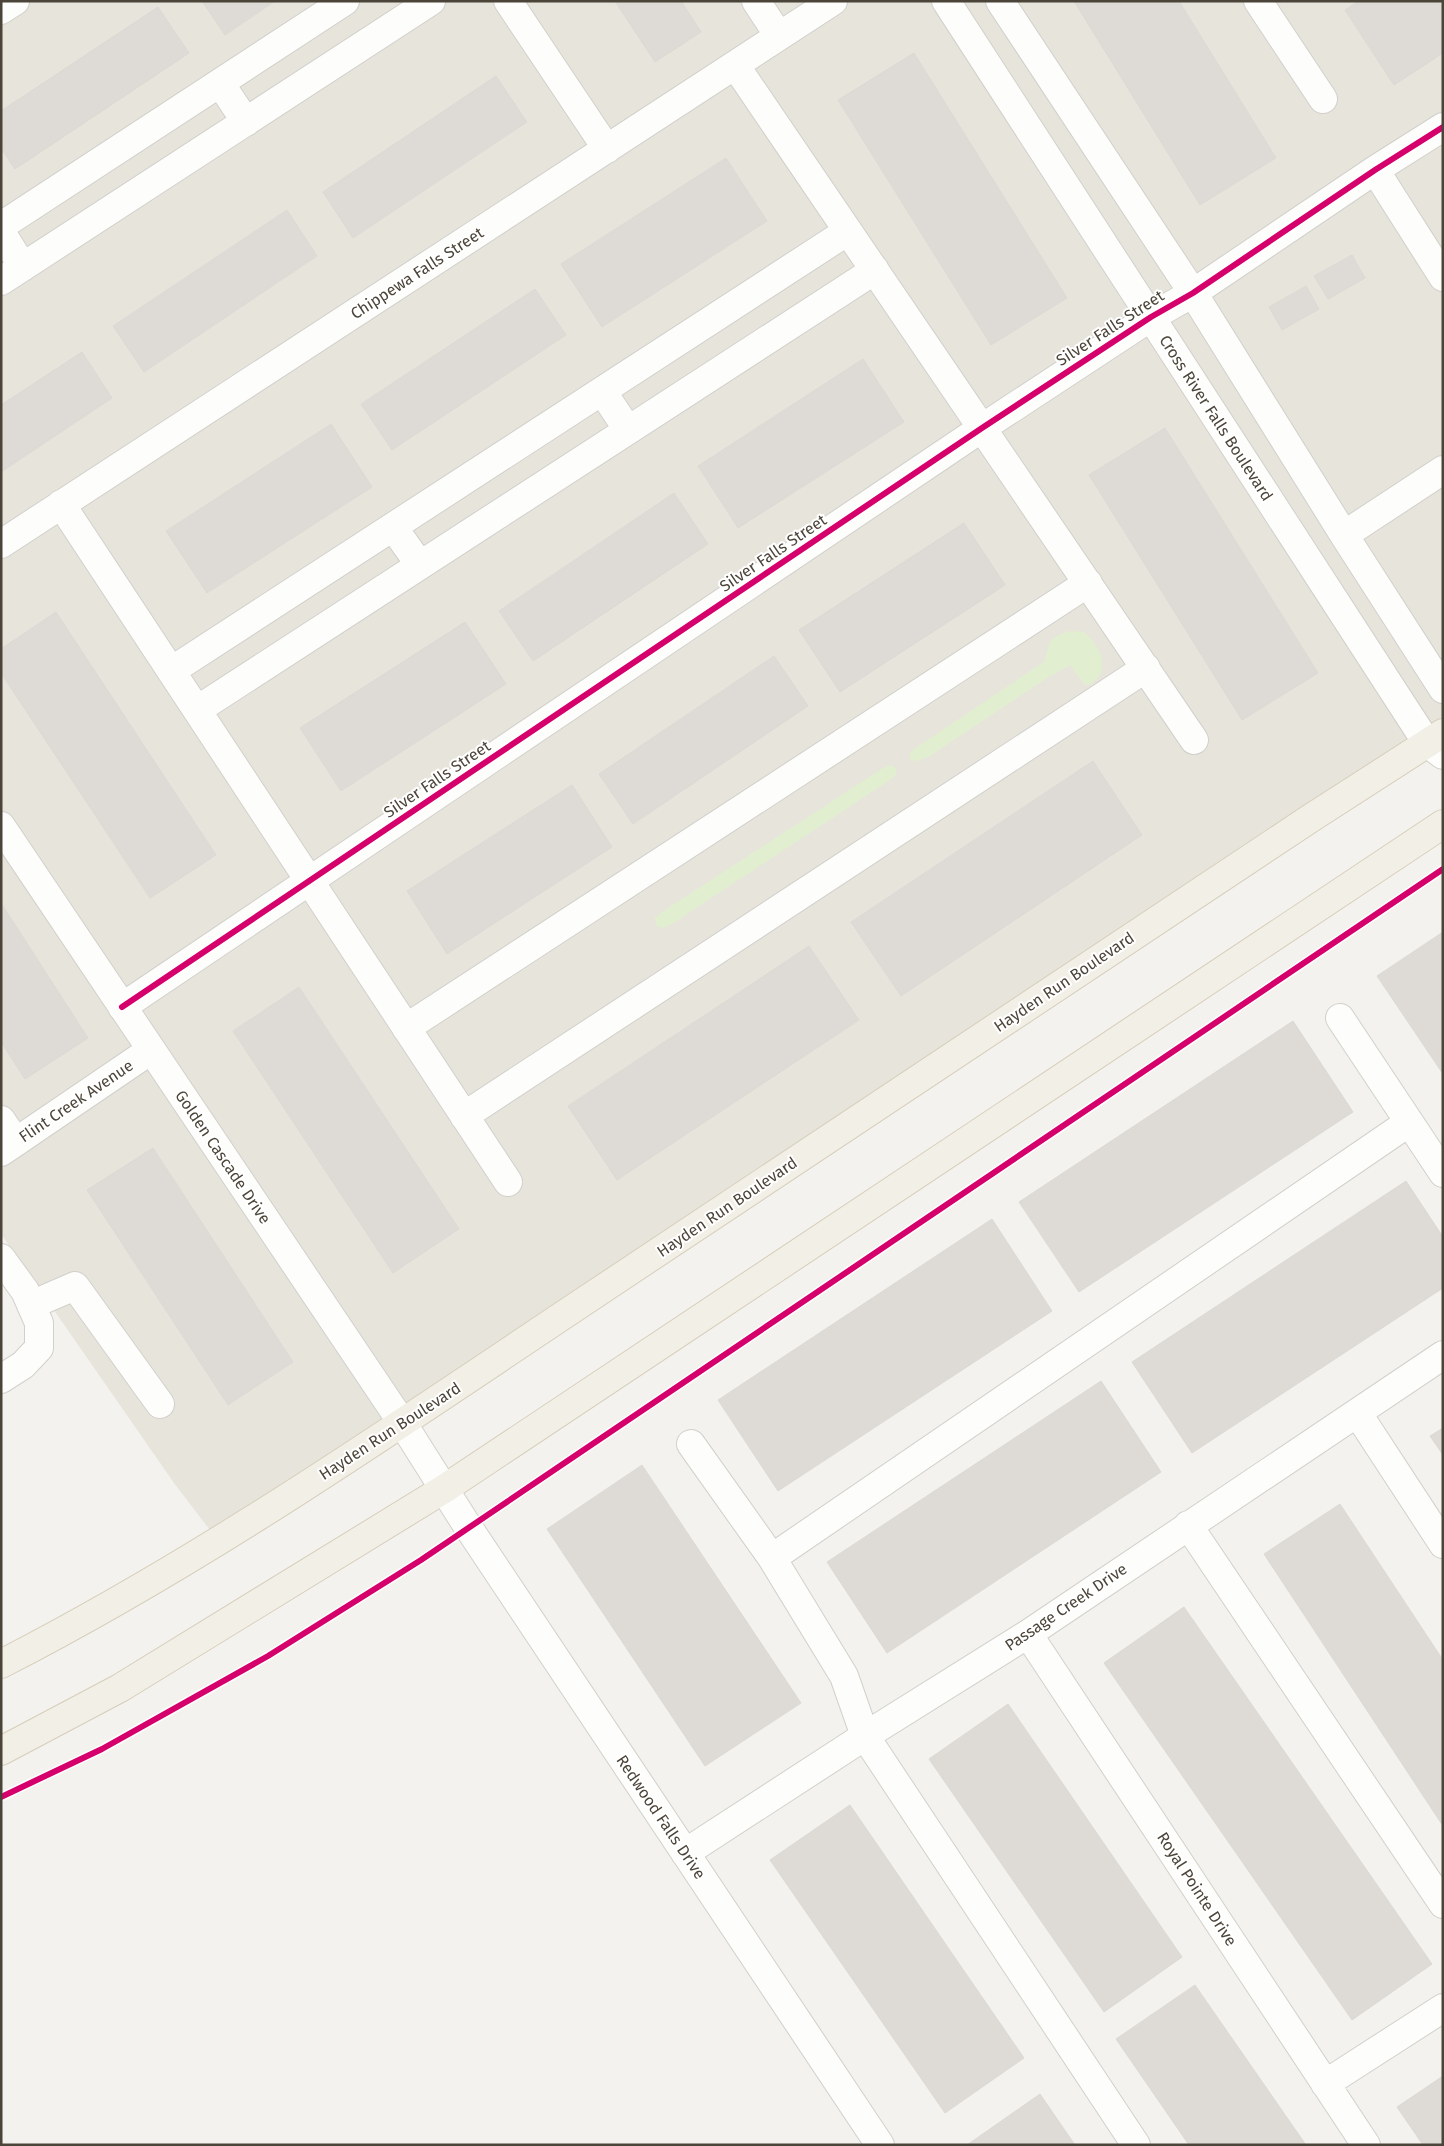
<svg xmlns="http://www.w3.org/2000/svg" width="1444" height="2146" viewBox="0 0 1444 2146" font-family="'Fira Sans',sans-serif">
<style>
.residential{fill:#e7e4dc}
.green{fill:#e1eecf}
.building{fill:#dedbd6;stroke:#dcd9d4}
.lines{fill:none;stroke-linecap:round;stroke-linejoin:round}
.minor-casing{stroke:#d2d0cb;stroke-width:30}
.major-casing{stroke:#d6cebb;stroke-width:30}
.minor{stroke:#fdfdfc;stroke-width:28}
.major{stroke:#f2efe6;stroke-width:28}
.cycleway-casing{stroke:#fff;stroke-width:9}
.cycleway{stroke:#d6006c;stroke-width:6}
.labels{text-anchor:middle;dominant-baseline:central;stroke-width:4;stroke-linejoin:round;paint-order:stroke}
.street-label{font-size:16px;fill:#4b4439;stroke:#fff}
</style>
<rect width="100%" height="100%" fill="#f4f2ee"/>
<path class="residential" d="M1,1h1442v732l-1224,809 -45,-59 -173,-249z"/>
<path class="green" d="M1070,631l14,1c16,14 29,37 6,53l-6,-1 -14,-19 -26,15 -114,76 -13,5 -6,-1 -2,-6 5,-5 131,-88c4,-21 5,-24 25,-30z
M891,765l5,3v7l-9,7 -218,144 -7,2 -5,-2 -3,-7 8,-7 221,-144z"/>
<path class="building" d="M202,1h73l-50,34z
M615,1h66l20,31 -46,30z
M1074,1h105l97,157 -76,47z
M1359,1h84v52l-49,32 -49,-75z
M158,7l31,46 -174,116 -14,-21v-37z
M914,53l153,245 -76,47 -153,-245z
M496,76l31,46 -174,116 -30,-46z
M726,158l41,63 -165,106 -41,-63z
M287,210l30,46 -173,116 -31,-46z
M1352,255l13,23 -37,21 -14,-23z
M1306,286l13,23 -37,21 -13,-23z
M535,289l31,46 -174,115 -31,-46z
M82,352l30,46 -111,74v-67z
M863,359l41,63 -166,106 -40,-62z
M331,424l41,63 -165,106 -41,-62z
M1165,428l153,245 -76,47 -153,-245z
M674,493l34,51 -175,117 -34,-50z
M964,523l41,62 -165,107 -41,-62z
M56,612l160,243 -66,43 -149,-225v-24z
M465,622l41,62 -165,107 -41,-63z
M774,656l34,50 -175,118 -34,-50z
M1093,761l49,74 -241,161 -50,-74z
M572,785l40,62 -165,107 -40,-63z
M1,903l87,135 -63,41 -24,-37z
M1443,932v142l-66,-98z
M809,946l50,74 -242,160 -49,-74z
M299,987l160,242 -66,44 -160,-242z
M1293,1021l60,91 -274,180 -60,-90z
M153,1148l140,214 -65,43 -141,-215z
M1406,1181l37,56v51l-251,165 -60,-91z
M992,1219l60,92 -274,180 -60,-91z
M1101,1381l60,91 -274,181 -60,-91z
M1443,1428v27l-13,-19z
M642,1465l159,238 -96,63 -158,-237z
M1340,1504l103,156v166l-179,-272z
M1184,1607l248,357 -80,56 -248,-357z
M1008,1704l174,253 -78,55 -175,-253z
M850,1805l174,253 -79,55 -175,-253z
M1195,1985l111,160h-117l-73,-106z
M1443,2076v69h-20l-26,-38z
M1040,2094l35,51h-108z"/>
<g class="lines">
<defs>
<path id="minor" d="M508,1l99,148
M756,1l23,35
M946,1l481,742 16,12
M1000,1l193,292 151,242 99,154
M1258,1l65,98
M1,10l14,-9
M735,65l459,675
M220,83l26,39
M1375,170l68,107
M1,226l344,-225
M1,232l22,35
M1,281l430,-280
M602,391l26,39
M61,504l447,678
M393,527l27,38
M1344,535l99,-65
M1,544l832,-543
M171,671l677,-440
M197,710l678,-440
M1,826l402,598 65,103 412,618
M122,1007l860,-579 169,-111 42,-24 182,-123 68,-43
M1340,1018l103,155
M406,1028l682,-445
M464,1116l682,-448
M1,1120l15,22
M1,1152l150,-102
M1,1258l24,33 14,32v25l-16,17 -22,14
M31,1305l44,-19 85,118
M1358,1414l85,130
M691,1444l81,114 72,118 21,60 271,409
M1188,1525l255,379
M772,1558l636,-435
M1028,1634l338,511
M685,1853l180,-117 163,-102 415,-279
M1325,2084l118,-76"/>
<path id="major" d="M1,1664c203,-104 390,-234 579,-360 243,-162 487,-324 731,-486l132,-85
M1,1751l119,-63 324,-199 999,-665"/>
</defs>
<use href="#minor" class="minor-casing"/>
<use href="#major" class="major-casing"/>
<use href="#minor" class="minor"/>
<use href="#major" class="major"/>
<defs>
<path id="cycleway" d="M122,1007l860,-579 169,-111 42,-24 182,-123 68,-43
M1,1797l101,-48 166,-93 153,-96 1022,-691"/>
</defs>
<use href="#cycleway" class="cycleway-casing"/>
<use href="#cycleway" class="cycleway"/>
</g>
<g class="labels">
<g class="street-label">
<text transform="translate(417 273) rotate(-33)">Chippewa Falls Street</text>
<text transform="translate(1110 328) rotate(-33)">Silver Falls Street</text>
<text transform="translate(1216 418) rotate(57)">Cross River Falls Boulevard</text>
<text transform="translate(773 553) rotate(-34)">Silver Falls Street</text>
<text transform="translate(437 779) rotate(-34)">Silver Falls Street</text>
<text transform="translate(1064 982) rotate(-34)">Hayden Run Boulevard</text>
<text transform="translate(76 1101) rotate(-34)">Flint Creek Avenue</text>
<text transform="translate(223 1157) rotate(56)">Golden Cascade Drive</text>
<text transform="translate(727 1207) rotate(-34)">Hayden Run Boulevard</text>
<text transform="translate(390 1431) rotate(-33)">Hayden Run Boulevard</text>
<text transform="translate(1066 1607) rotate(-34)">Passage Creek Drive</text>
<text transform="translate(661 1817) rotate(56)">Redwood Falls Drive</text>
<text transform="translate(1197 1889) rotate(57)">Royal Pointe Drive</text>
</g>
</g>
<rect width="1444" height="2146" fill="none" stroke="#4b4439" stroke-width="5"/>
</svg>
